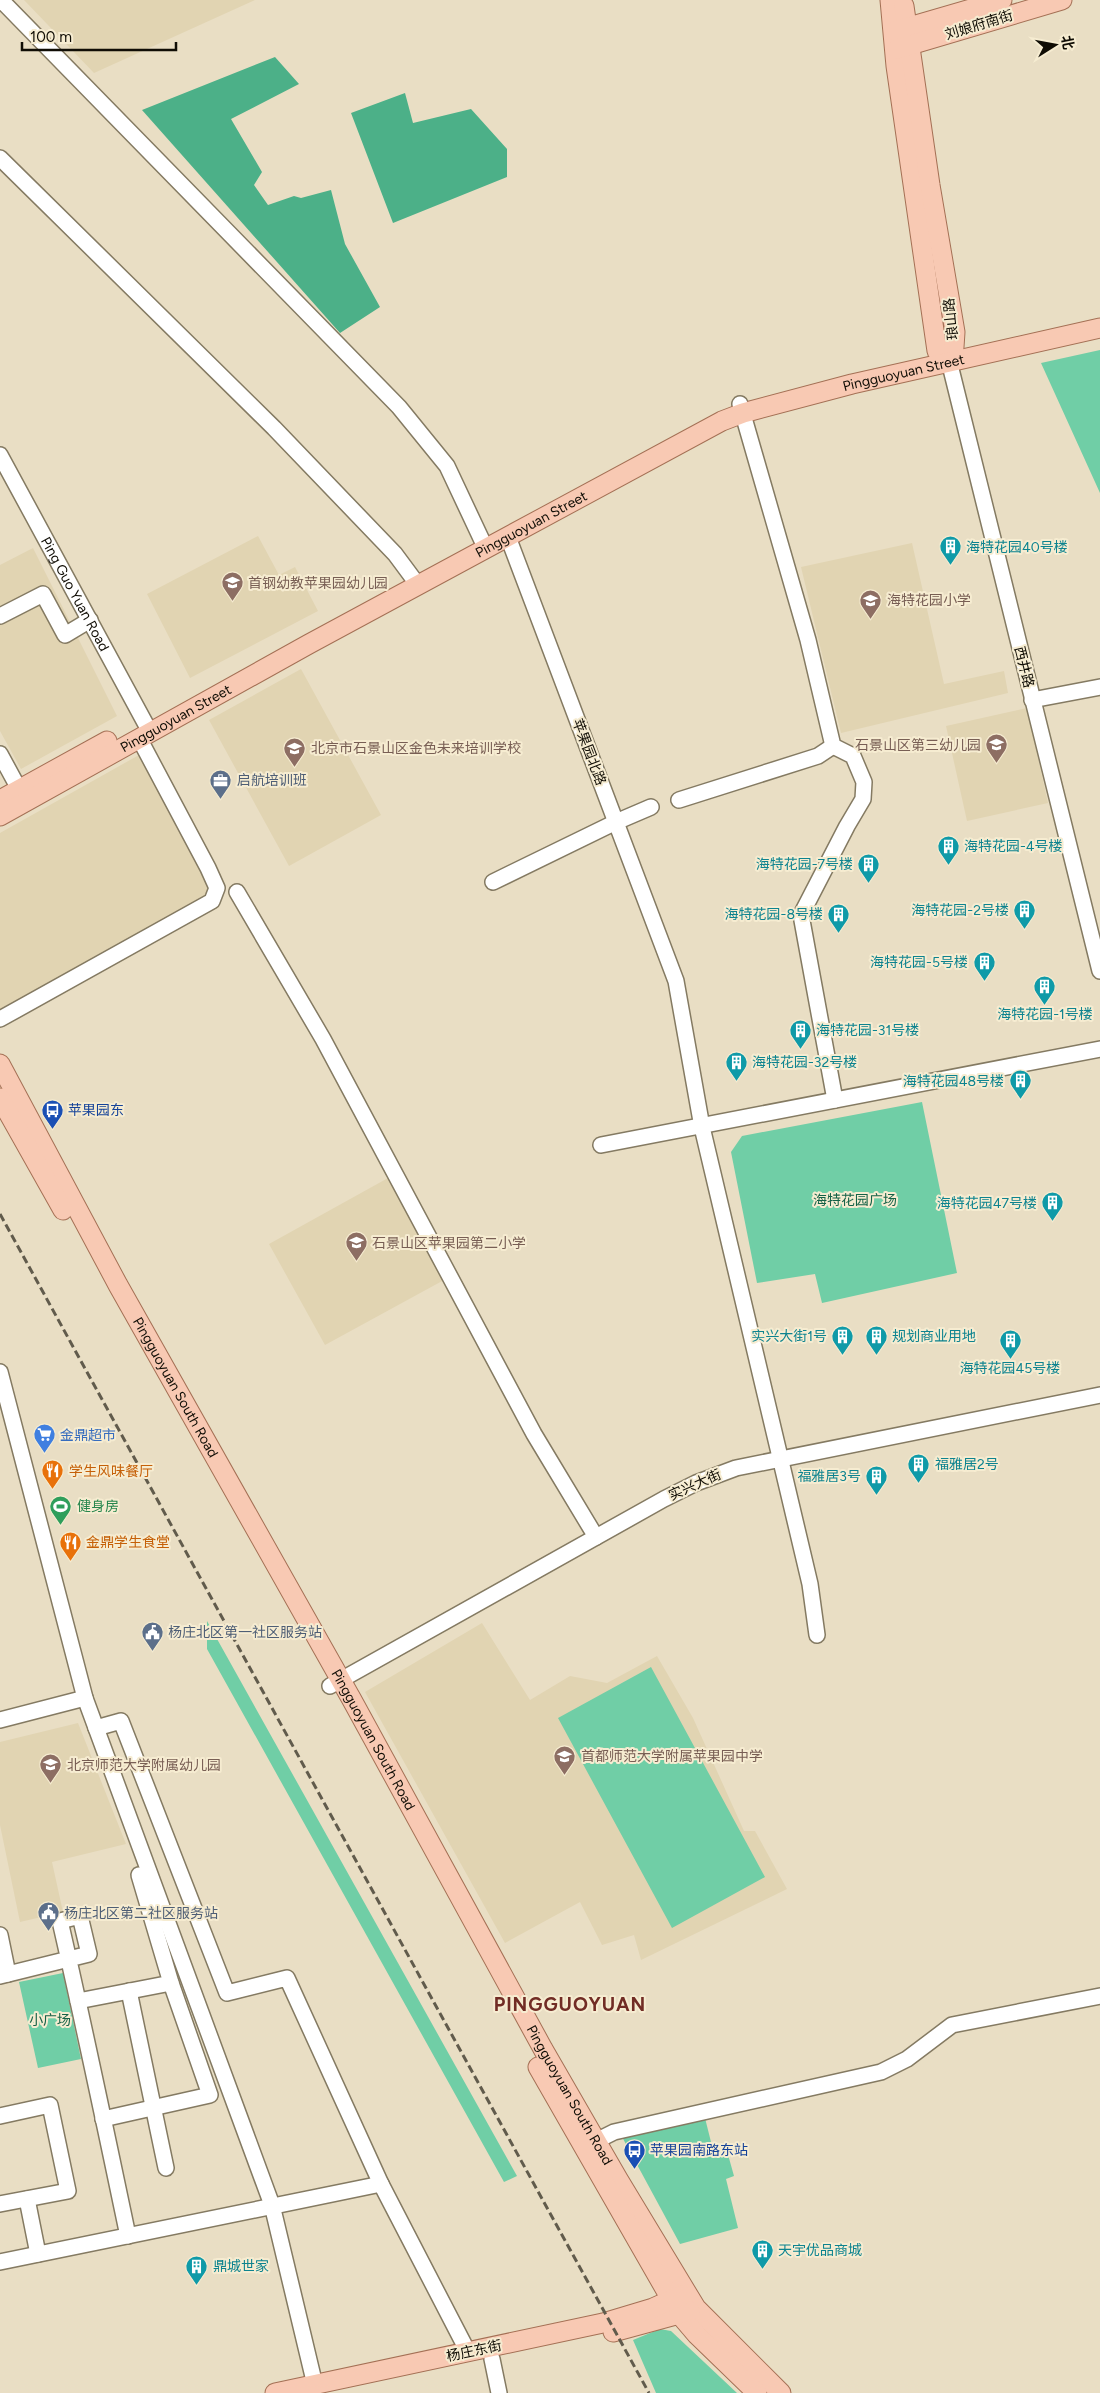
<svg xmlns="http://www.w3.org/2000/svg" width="1100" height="2393" viewBox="0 0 1100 2393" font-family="Figtree,'Noto Sans SC',sans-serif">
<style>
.built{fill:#e1d4b2}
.green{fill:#70cea6}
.forest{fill:#4cb088}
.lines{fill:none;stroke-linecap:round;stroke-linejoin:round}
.minor-casing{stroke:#847a62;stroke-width:18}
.major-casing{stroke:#a47055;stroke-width:21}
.minor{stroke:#fff;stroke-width:15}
.major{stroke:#f8c9b3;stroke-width:19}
.rail{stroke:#615b4c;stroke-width:3;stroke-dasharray:8 4;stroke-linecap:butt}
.labels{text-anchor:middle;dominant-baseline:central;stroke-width:4;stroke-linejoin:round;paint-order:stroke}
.street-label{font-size:14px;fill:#100d05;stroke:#f6ecd1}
.culture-label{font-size:14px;fill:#0d838f;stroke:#f6ecd1;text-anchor:start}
.education-label{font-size:14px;fill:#785e54;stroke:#f6ecd1;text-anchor:start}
.service-label{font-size:14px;fill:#4e5e75;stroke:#f6ecd1;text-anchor:start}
.transit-label{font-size:14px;fill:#164399;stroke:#f6ecd1;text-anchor:start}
.park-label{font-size:14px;fill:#146146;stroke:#f6ecd1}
.shop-label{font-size:14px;fill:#366cbe;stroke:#f6ecd1;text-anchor:start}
.food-label{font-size:14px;fill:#c56008;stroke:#f6ecd1;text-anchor:start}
.leisure-label{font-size:14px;fill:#27864d;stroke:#f6ecd1;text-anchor:start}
.district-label{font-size:19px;font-weight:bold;letter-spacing:1px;fill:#712c25;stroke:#f6ecd1}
</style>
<rect width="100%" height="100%" fill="#e9dec4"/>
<path class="built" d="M24,0h231l-161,73z
M258,536l21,39 16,-8 23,44 -128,67 -43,-84z
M912,543l32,141 60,-13 4,22 -167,40 -40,-166z
M33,548l84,168 -96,53 -21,-38v-166z
M301,669l80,146 -92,51 -80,-146z
M1027,708l21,95 -81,18 -21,-95z
M139,755l72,133 -1,8 -210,114v-177z
M388,1178l56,102 -119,65 -56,-101z
M482,1623l48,77 40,-24 37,7 50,-27 36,62 51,113h11l32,58 -146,71 -7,-25 -32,10 -22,-43 -75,41 -140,-251z
M78,1723l48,121 -74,18 11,50 -43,10 -20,-97v-83z"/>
<path class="green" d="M1100,350v143l-59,-130z
M922,1102l35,171 -135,30 -7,-29 -58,9 -26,-131 11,-16z
M207,1621l310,555 -13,6 -297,-533z
M651,1667l114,210 -93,51 -114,-210z
M63,1973l18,86 -43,9 -19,-86z
M705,2118l9,36 13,-3 7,25 -8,3 12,49 -58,16 -59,-109z
M660,2329l11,2 66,62h-81l-23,-53z"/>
<path class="forest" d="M275,57l24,27 -68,35 31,53 -8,13 14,20 26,-9 7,2 30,-8 14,54 35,63 -40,26 -198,-223z
M405,93l8,30 58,-14 36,40v28l-114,46 -42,-110z"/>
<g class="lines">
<defs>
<g id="minor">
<path d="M1,0l398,407 48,59 39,83"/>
<path d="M0,158l274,270 121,126 23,31"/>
<path d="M949,361l151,610"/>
<path d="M740,404l68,236 25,106 20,10 11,26 -1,17 -16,27 -46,89 34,185"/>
<path id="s1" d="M0,455l150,277"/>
<path d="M508,537l168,444 26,146 108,457 7,51"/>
<path d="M0,616l43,-22 22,41 25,-15"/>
<path d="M1032,700l68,-13"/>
<path d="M0,754l19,35"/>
<path d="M679,800l139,-44 15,-10"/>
<path d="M493,882l123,-60 35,-15"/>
<path d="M237,892l86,147 211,395 62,103"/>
<path d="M0,1019l212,-118 5,-13 -9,-20 -69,-130"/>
<path d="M601,1145l499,-96"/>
<path d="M0,1372l85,326 187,507 43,180"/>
<path d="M330,1686l334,-187 32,-16 40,-15 364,-73"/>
<path d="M0,1720l85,-22"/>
<path d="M96,1728l25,-7 106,272 60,-15 94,206"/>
<path d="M0,1935l8,39"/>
<path d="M0,1976l89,-22 -9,-38 -20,5c24,104 46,210 68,315"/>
<path d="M129,1991l37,177"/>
<path d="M78,2001l93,-18 -32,-108"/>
<path d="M0,2116l50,-11 18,86 -68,13"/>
<path d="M103,2119l107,-24 -39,-112"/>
<path d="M596,2141l18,-9 267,-60 26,-13 45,-34 148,-29"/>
<path d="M27,2199l11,55"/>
<path d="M0,2262l381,-78 87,168"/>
<path d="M492,2359l7,34"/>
</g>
<g id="major">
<path d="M890,0l6,66 41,285 12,10"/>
<path d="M904,6l26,179 25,147 -1,15 -5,14"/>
<path d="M895,31l107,-31"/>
<path d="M897,49l165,-49"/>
<path d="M0,800l107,-59"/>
<path id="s2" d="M0,816l309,-172 413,-223 21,-8 109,-29 248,-56"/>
<path id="s3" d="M0,1064l118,221 234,415 191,349 75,130 78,129 85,85"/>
<path d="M0,1098l63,112"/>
<path d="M538,2067l142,248 17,20 60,58"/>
<path d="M613,2332l77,-21"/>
<path d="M275,2393l328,-70 50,-15 29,-13"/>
</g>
</defs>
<use href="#minor" class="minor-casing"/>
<use href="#major" class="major-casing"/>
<use href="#minor" class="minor"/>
<use href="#major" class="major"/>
<path class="rail" d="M0,1214l649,1179"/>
</g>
<defs>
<symbol id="building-pin" viewBox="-11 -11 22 30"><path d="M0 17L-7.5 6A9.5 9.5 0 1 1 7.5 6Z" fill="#0f9aa8" stroke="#f6ecd1"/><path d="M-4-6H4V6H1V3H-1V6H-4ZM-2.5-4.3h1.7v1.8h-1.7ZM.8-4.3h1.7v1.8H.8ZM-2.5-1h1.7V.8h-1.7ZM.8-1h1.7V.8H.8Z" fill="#fff"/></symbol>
<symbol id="school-pin" viewBox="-11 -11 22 30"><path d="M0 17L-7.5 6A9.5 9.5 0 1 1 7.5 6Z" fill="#8d6e63" stroke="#f6ecd1"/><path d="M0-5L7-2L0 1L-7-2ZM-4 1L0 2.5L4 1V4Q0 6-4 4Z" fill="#fff"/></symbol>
<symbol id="office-pin" viewBox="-11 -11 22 30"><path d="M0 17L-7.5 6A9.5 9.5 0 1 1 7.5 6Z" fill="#5c6f8a" stroke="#f6ecd1"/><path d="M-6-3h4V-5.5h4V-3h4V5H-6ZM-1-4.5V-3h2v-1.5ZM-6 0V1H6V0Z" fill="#fff"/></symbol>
<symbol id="bus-pin" viewBox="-11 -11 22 30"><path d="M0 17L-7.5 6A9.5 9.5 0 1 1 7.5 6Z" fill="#1a4fb4" stroke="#f6ecd1"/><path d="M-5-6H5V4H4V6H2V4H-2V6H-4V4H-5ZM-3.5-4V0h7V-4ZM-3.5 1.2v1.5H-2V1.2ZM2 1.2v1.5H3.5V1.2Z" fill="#fff"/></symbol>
<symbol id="supermarket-pin" viewBox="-11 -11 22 30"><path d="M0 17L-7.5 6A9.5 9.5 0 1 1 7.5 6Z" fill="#3f7fe0" stroke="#f6ecd1"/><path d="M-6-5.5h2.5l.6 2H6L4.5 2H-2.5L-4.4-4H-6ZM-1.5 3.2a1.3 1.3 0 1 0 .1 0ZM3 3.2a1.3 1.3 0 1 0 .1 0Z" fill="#fff"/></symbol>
<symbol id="restaurant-pin" viewBox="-11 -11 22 30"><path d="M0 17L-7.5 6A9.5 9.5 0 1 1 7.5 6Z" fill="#e8710a" stroke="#f6ecd1"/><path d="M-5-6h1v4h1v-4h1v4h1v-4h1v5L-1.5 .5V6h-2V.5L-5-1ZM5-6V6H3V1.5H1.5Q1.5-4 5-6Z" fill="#fff"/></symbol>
<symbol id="stadium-pin" viewBox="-11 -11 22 30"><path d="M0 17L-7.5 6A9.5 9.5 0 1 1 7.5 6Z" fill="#2e9e5b" stroke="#f6ecd1"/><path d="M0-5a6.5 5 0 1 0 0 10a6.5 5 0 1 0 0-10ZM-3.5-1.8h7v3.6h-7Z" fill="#fff"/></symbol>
<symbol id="civic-pin" viewBox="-11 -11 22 30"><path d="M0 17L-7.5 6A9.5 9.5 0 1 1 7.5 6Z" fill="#5c6f8a" stroke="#f6ecd1"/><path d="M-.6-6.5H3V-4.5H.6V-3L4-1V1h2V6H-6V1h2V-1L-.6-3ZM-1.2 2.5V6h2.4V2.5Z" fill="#fff"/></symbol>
</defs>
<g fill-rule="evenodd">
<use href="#building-pin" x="938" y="534" width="25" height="34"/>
<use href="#school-pin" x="220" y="570" width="25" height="34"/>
<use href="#school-pin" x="858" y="588" width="25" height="34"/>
<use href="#school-pin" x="984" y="732" width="25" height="34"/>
<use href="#school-pin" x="282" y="736" width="25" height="34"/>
<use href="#office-pin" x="208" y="768" width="25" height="34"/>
<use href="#building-pin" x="936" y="834" width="25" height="34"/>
<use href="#building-pin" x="856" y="852" width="25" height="34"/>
<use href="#building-pin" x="1012" y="898" width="25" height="34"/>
<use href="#building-pin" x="826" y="902" width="25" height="34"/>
<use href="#building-pin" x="972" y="950" width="25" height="34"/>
<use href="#building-pin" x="1032" y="974" width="25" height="34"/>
<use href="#building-pin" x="788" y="1018" width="25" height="34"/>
<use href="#building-pin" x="724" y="1050" width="25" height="34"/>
<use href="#building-pin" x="1008" y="1068" width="25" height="34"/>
<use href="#bus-pin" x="40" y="1098" width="25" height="34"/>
<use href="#building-pin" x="1040" y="1190" width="25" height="34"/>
<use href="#school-pin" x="344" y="1230" width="25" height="34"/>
<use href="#building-pin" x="830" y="1324" width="25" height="34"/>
<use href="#building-pin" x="864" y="1324" width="25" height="34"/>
<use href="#building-pin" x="998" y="1328" width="25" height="34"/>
<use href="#supermarket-pin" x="32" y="1422" width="25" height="34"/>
<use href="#building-pin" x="906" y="1452" width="25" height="34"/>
<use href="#restaurant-pin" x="40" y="1458" width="25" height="34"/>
<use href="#building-pin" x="864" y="1464" width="25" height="34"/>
<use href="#stadium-pin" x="48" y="1494" width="25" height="34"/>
<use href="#restaurant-pin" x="58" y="1530" width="25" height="34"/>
<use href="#civic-pin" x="140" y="1620" width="25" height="34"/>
<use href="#school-pin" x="552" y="1744" width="25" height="34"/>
<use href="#school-pin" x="38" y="1752" width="25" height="34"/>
<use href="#civic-pin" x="36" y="1900" width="25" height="34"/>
<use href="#bus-pin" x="622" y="2138" width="25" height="34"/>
<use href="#building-pin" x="750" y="2238" width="25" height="34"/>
<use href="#building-pin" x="184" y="2254" width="25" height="34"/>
</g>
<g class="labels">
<g class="street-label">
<text transform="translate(979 25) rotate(-17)">刘娘府南街</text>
<text transform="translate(951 319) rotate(-96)">琅山路</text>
<text stroke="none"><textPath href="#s2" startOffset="1011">Pingguoyuan Street</textPath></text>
<text stroke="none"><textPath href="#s2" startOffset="606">Pingguoyuan Street</textPath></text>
<text stroke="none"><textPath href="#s1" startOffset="158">Ping Guo Yuan Road</textPath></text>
<text transform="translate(1024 667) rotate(76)">西井路</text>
<text stroke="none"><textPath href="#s2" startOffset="201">Pingguoyuan Street</textPath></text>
<text transform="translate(589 752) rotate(69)">苹果园北路</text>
<text stroke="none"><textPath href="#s3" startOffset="368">Pingguoyuan South Road</textPath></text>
<text transform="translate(695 1485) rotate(-24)">实兴大街</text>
<text stroke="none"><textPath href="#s3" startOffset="772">Pingguoyuan South Road</textPath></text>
<text stroke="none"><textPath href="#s3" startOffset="1178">Pingguoyuan South Road</textPath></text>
<text transform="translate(474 2351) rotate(-12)">杨庄东街</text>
</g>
<g class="culture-label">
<text x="966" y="547">海特花园40号楼</text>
<text x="964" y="846">海特花园-4号楼</text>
<text x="853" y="864" text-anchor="end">海特花园-7号楼</text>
<text x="1009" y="910" text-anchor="end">海特花园-2号楼</text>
<text x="823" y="914" text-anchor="end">海特花园-8号楼</text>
<text x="968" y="962" text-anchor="end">海特花园-5号楼</text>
<text x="1045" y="1014" text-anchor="middle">海特花园-1号楼</text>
<text x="816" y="1030">海特花园-31号楼</text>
<text x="752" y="1062">海特花园-32号楼</text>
<text x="1004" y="1081" text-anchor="end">海特花园48号楼</text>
<text x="1037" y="1203" text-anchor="end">海特花园47号楼</text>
<text x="827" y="1336" text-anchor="end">实兴大街1号</text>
<text x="892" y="1336">规划商业用地</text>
<text x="1010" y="1368" text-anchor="middle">海特花园45号楼</text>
<text x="935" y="1464">福雅居2号</text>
<text x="861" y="1476" text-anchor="end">福雅居3号</text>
<text x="778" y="2250">天宇优品商城</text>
<text x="213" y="2266">鼎城世家</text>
</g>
<g class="education-label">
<text x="248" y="583">首钢幼教苹果园幼儿园</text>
<text x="887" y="600">海特花园小学</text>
<text x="981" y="745" text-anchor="end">石景山区第三幼儿园</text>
<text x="311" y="748">北京市石景山区金色未来培训学校</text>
<text x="372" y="1243">石景山区苹果园第二小学</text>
<text x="581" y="1756">首都师范大学附属苹果园中学</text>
<text x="67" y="1765">北京师范大学附属幼儿园</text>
</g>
<g class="service-label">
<text x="237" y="780">启航培训班</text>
<text x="168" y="1632">杨庄北区第一社区服务站</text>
<text x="64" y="1913">杨庄北区第二社区服务站</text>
</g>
<g class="transit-label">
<text x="68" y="1110">苹果园东</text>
<text x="650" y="2150">苹果园南路东站</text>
</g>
<g class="park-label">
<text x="855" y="1200">海特花园广场</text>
<text x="50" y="2020">小广场</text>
</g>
<g class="shop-label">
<text x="60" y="1435">金鼎超市</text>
</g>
<g class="food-label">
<text x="69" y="1471">学生风味餐厅</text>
<text x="86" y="1542">金鼎学生食堂</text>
</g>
<g class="leisure-label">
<text x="77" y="1506">健身房</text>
</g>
<g class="district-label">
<text x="570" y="2004">PINGGUOYUAN</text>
</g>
</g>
<g transform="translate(1055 45) rotate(79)" stroke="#f6ecd1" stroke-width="4" paint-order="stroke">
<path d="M0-4L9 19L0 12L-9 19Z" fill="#100d05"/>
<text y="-8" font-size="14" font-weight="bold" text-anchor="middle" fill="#100d05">北</text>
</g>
<path d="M22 42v8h154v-8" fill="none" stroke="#100d05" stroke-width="2.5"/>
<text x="30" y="42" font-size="15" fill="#100d05" stroke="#f6ecd1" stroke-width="4" paint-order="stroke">100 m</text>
</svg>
